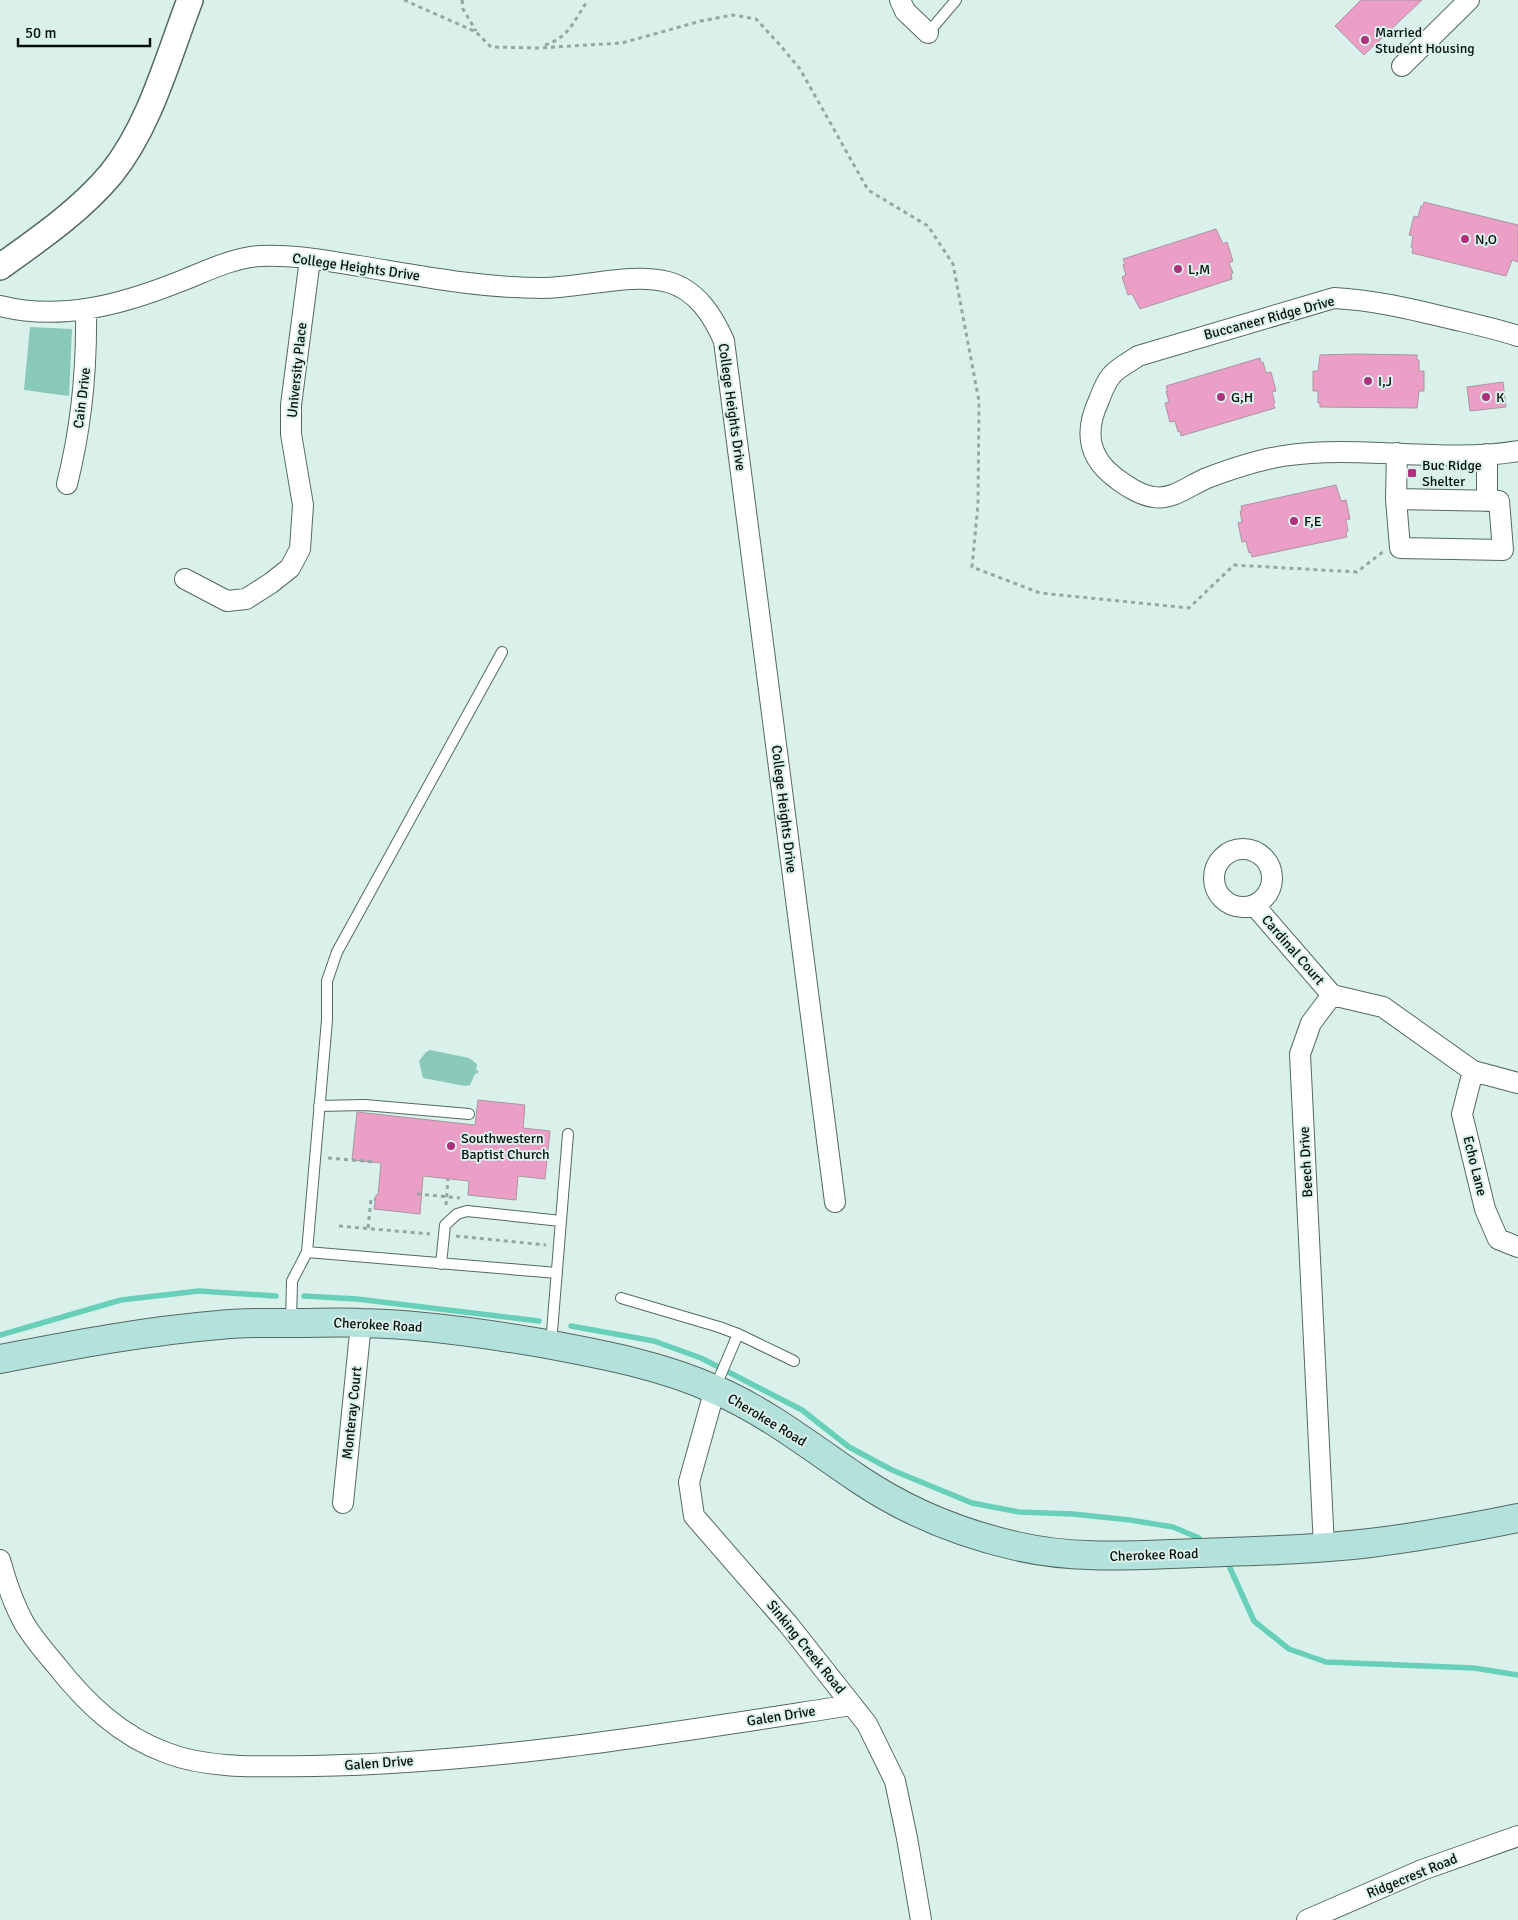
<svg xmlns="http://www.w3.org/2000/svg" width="1518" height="1920" viewBox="0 0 1518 1920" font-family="Signika,sans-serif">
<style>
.green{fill:#88c9b8}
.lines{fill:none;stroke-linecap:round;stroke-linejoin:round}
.stream{stroke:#68d0b8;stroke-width:5.5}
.building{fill:#eb9fc6;stroke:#aa96a0}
.service-casing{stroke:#546963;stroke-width:12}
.minor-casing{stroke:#546963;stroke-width:22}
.tertiary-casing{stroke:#546963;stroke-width:28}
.secondary-casing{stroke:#546963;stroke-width:30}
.path{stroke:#94a7a2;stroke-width:3;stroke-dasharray:4 4;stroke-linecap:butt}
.service{stroke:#fff;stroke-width:10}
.minor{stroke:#fff;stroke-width:20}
.tertiary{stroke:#fff;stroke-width:25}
.secondary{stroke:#b2e2db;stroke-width:28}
.poi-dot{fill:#b0307e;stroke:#d9f1ea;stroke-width:2}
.labels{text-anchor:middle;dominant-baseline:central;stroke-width:4;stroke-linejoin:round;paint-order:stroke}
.poi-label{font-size:14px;fill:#08100e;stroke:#d9f1ea;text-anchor:start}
.street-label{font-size:14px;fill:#08100e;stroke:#d9f1ea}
</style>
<rect width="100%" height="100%" fill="#d9f1ea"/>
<path class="green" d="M30,327l42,2 -3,67 -45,-6z
M430,1050l39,8 8,6 -1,6 3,1 -1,2 -3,1 -5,11 -5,1 -42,-8 -4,-17 7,-9z"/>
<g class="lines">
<path class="stream" d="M304,1296l53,3 182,22
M571,1326l83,15 47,17 101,52 47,37 43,23 80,33 47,9 54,2 57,6 43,7 26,11
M0,1335l121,-35 78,-9 77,5
M1230,1568l24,53 35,28 37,13 148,6 44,7"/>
</g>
<path class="building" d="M1361,0h61l-58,55 -29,-29z
M1424,202l94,23v37l-6,-2 -6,16 -94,-23 1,-5 -2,-1 2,-11 -4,-1 5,-19 4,1 3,-11h2z
M1216,229l7,15 4,-2 6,19 -4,2 4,10 -2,1 1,5 -92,30 -8,-15 -4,1 -6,-18 4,-2 -3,-10 2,-1 -2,-5z
M1354,354l63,1v5h2v11h5v20h-5l-2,17 -97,-1v-4h-2v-12h-5v-20h5l2,-16z
M1260,358l1,5 2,-1 3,11 5,-1 5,19 -4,1 3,11 -2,1 2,4 -94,28 -1,-5 -2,1 -3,-11 -5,1 -5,-19 4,-1 -3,-11h2l-2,-5z
M1503,382l3,25 -36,4 -3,-24z
M1336,485l5,16 5,-1 4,19 -4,1 2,11 -2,1 1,5 -95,20 -1,-5 -2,1 -3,-12 -4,1 -4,-19 4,-1 -2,-11h2l-1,-5z
M478,1100l47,5 -2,23 27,3 -5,48 -27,-3 -2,24 -48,-5 1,-14 -46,-5 -3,38 -46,-5 2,-14h2l3,-32 -29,-3 5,-48 118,13z"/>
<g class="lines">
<defs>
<path id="service" d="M928,33l28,-33
M319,1106l46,-1 104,9
M307,1252l250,21
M441,1264l4,-39 12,-11 10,-3 94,10
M621,1298l98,29 19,7 56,27
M291,1322l1,-41 15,-29 20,-232v-39l10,-29 165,-300
M551,1344l17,-210
M715,1388l23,-54"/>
<path id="minor" d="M900,0l5,11 23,22
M1402,66l67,-66
M0,306c60,15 120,-1 176,-23 27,-10 54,-25 84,-27 33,-2 67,5 99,10 61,10 122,22 183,22 40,0 89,-16 126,-6 29,8 45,34 56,59l111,861
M1518,336c-24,-8 -49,-13 -74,-19 -37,-9 -72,-17 -110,-19l-196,58c-8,6 -21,12 -27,20 -5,6 -9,16 -12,24 -15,32 -11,58 18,79 9,7 25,17 37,18 19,3 36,-12 53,-19 24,-9 51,-18 76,-22 78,-12 158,8 235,-5
M67,484c15,-59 20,-113 19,-174
M1396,499l103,2 4,49 -103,-2 -4,-49 1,-46
M1487,501v-47
M185,579l42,22 19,-2 25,-16 19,-15 10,-19 3,-44 -12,-71v-29l19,-146
M1214 878a29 29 0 1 1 58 0a29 29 0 1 1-58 0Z
M1254,905l78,90
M1332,995l51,12 90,64 45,12
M1473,1071l-11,43 23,95 13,30 20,8
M715,1389l-26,93 5,34 94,108 79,100 28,57 12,57 14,82
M343,1503l18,-180
M1324,1547l-24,-493 11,-31 21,-28
M0,1560c6,22 13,43 24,63 9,15 20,28 32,42 30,38 64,71 111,88 44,17 101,13 147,13 179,-3 362,-34 538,-61
M1307,1920l115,-50 96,-34"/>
<path id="tertiary" d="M0,267c39,-28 80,-56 111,-93 39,-48 57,-117 79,-174"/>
<path id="secondary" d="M0,1359c72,-14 145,-28 219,-34 26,-3 52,-2 79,-2 21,0 42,-1 63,0 60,1 121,10 180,20 59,11 120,22 175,47 51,22 95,57 141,88 47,32 102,55 159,68 60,14 119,9 180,7 58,-2 116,-3 174,-10 50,-6 99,-15 148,-25"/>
</defs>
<use href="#service" class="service-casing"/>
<use href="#minor" class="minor-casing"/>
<use href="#tertiary" class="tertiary-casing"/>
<use href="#secondary" class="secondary-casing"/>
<path class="path" d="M404,0l72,32 15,15 46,1 85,-5 79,-22 32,-6 23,4 23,25 21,25 68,121 60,36 25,38 26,137 -1,103 -6,63 68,26 149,15 45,-43 123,7 27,-21
M462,0l1,9 13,22
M545,45c25,-8 29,-25 43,-45
M328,1158l46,4
M417,1194l43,4
M446,1205l2,-26
M339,1226l91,8
M368,1228l3,-29h4
M456,1236l90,9"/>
<use href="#service" class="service"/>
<use href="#minor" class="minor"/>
<use href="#tertiary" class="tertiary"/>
<use href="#secondary" class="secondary"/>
</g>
<g class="poi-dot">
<circle cx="1365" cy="40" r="5"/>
<circle cx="1465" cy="239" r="5"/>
<circle cx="1178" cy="269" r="5"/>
<circle cx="1368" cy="381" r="5"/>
<circle cx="1221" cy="397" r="5"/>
<circle cx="1486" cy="397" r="5"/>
<rect x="1407" y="468" width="10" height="10" rx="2.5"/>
<circle cx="1294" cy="521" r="5"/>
<circle cx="451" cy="1146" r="5"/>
</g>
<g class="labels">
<g class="poi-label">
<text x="1375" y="32">Married<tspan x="1375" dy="16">Student Housing</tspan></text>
<text x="1475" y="239">N,O</text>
<text x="1188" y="269">L,M</text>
<text x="1378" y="381">I,J</text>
<text x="1231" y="397">G,H</text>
<text x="1496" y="397">K</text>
<text x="1422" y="465">Buc Ridge<tspan x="1422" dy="16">Shelter</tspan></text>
<text x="1304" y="521">F,E</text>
<text x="461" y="1138">Southwestern<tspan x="461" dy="16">Baptist Church</tspan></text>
</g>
<g class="street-label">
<text transform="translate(356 267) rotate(8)">College Heights Drive</text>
<text transform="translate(1269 318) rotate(-15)">Buccaneer Ridge Drive</text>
<text transform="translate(297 370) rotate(-84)">University Place</text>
<text transform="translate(82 398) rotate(-83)">Cain Drive</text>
<text transform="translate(732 407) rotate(82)">College Heights Drive</text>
<text transform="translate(784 809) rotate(83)">College Heights Drive</text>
<text transform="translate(1293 950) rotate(49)">Cardinal Court</text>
<text transform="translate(1306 1162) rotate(-93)">Beech Drive</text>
<text transform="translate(1475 1166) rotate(76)">Echo Lane</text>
<text transform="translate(378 1325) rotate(3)">Cherokee Road</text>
<text transform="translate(352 1413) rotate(-84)">Monteray Court</text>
<text transform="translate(767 1420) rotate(31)">Cherokee Road</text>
<text transform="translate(1154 1555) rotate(-2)">Cherokee Road</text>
<text transform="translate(806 1647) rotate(51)">Sinking Creek Road</text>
<text transform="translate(781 1716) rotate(-9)">Galen Drive</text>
<text transform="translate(379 1763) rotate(-4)">Galen Drive</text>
<text transform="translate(1412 1876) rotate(-22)">Ridgecrest Road</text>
</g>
</g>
<path d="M18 38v8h132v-8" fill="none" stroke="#08100e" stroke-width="2.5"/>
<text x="25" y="38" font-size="15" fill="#08100e" stroke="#d9f1ea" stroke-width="4" paint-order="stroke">50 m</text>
</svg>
